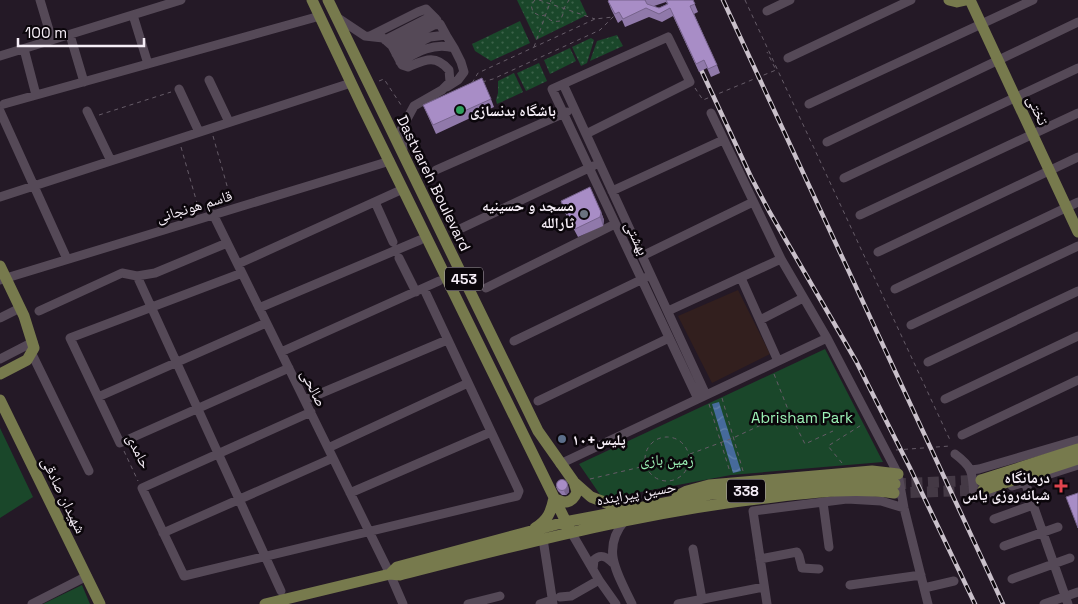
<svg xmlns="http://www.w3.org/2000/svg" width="1078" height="604" viewBox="0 0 1078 604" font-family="'Space Grotesk','Noto Naskh Arabic',sans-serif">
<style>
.commercial{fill:#321f1e}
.grass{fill:url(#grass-dots)}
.park{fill:#1a472a}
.water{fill:url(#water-waves)}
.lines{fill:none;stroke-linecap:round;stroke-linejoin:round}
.major-tunnel{stroke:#443945;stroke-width:11;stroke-dasharray:11 5.5;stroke-linecap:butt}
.path{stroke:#665c68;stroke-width:1;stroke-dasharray:4 4;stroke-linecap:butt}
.minor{stroke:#554957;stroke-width:9}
.major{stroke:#777a4d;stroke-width:11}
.rail-casing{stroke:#c9c0ca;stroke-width:4.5}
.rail{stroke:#0b060b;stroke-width:2.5;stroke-dasharray:8;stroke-linecap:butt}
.wall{fill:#9079aa;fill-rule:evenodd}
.shaded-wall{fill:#76638b}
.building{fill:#a88dc6;stroke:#76638b}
.leisure-dot{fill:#2e9e5b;stroke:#0b060b;stroke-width:2}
.worship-dot{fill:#6b7280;stroke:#0b060b;stroke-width:2}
.service-dot{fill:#5c6f8a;stroke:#0b060b;stroke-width:2}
.health-dot{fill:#e0444e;stroke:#0b060b;stroke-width:2}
.labels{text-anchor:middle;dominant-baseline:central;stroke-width:5;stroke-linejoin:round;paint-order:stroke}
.shield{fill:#0b060b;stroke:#b0a8b0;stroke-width:1}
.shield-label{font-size:14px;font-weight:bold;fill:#f6eef7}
.poi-label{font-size:15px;font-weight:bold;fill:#f6eef7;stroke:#0b060b;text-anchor:start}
.street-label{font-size:15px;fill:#f6eef7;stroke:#0b060b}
.park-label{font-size:15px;fill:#9cf2b6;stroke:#0b060b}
</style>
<defs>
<pattern id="grass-dots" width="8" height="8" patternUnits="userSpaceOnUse" patternTransform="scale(1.25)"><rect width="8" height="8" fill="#1a472a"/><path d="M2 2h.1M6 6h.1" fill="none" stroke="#3c624a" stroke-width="1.8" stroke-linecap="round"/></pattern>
<pattern id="water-waves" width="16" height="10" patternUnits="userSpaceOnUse" patternTransform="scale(1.25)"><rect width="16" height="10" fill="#466a9b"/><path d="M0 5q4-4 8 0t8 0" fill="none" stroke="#6180aa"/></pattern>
</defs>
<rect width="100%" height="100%" fill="#241926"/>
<path class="commercial" d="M738,290l32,64 -58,29 -34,-67z"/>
<path class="grass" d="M517,0h63l7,15 -51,25z
M520,21l10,22 -39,18 -16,-10 -3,-7z
M617,35l6,11 -33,15 7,-20z
M591,38l3,2 -7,23 -6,3 -9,-19z
M570,48l6,13 -26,13 -6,-14z
M539,63l8,18 -21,10 -9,-18z
M514,73l9,19 -26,12 -1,-4 2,-7v-12z"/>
<path class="park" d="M825,349l58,113 -152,13 -128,24 -24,-35z
M0,428l33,69 -33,21z
M82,585l8,19h-47z"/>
<path class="water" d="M719,402l22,69 -8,2 -21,-69z"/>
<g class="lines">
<path class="major-tunnel" d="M895,484l86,-4
M894,493l89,-3"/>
<path class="path" d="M535,0l-4,5 2,7 7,4 5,-1c5,6 8,7 15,6l3,-7 1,-6 5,-8
M539,0l56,19
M745,0l205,440
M534,47l17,-47
M379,81l5,-2 19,29
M482,82l11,-3 107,-49 14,-14
M472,83l6,-10 117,-54 18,-2
M695,88l8,12 73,-30 -9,-18
M99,115l72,-23
M411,131l17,37
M213,136l18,64
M181,147l18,63
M774,374l15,38 16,32 28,-13
M722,398l21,73
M709,404l21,68
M645 459a22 22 0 1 1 44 0a22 22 0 1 1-44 0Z
M896,450l54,-4
M124,451l14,30
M690,454l43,-16 56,-26
M842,463l-14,-17 35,-22
M590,479l55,-13"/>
<path class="minor" d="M40,0l12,40
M767,11l23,-11
M133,15l15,49
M338,18l27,18 18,2 9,8 10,19 6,2c17,-7 27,-13 41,3l1,12 -8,8 -28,16 -13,24 2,19
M70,35l14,47
M370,36l48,-24 8,-3 10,10
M385,40l41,-21 6,-2 5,3
M392,46l42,-21 6,-1 6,11
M24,49l12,46
M396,54l34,-17 16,-2 8,13
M0,56l181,-56
M788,58l123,-58
M400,62c17,-10 34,-20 54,-14l7,14 3,10 -6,8 -11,7
M209,80l20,42
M563,84l143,311
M179,89l20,43
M4,104l316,-88
M809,104l224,-104
M0,111l67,148
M87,111l24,50
M711,113l70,146 46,79 71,136 6,34 24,96
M586,134l104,-52 -22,-45 -116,52 146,310
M827,142l251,-120
M436,170l131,-58
M844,178l234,-110
M612,191l111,-51
M0,197l351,-114
M375,202l18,40
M213,214l177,360 13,30
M860,215l218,-102
M462,228l131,-62
M878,252l200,-95
M642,256l111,-54
M399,258l17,34
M238,264l165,-75
M242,273l-172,65 50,105 169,-75
M137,276l144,315
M741,278l37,83
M0,280l390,-119
M486,288l129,-64
M895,289l183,-87
M259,308l161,-68
M39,311l83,-38 15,3 18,-3 72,-30
M668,311l113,-52
M0,318l20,-10
M760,320l43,-22
M911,325l167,-79
M514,341l133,-64
M31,352l58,119
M281,352l158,-71
M0,359l33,-17
M928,362l150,-71
M98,397l168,-74
M945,399l133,-63
M305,400l142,-60
M538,401l131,-63
M311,412l-169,76 42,88 333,-80 2,-5 -95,-202
M962,435l116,-55
M328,448l140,-65
M955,454c20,15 17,20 19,44l18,-6
M560,464l267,-126
M971,470l8,-1 99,-29
M1025,482l43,122
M1012,486l66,-21
M350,493l141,-61
M823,502l6,45
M994,519l39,-14
M625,520c-25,30 -7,54 7,84
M571,532l28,48 17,24
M163,533l170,-75
M543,539l10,65
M1004,546l54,-19
M693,549l9,50
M760,559l37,-7 2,4 3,12 17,1
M593,569l1,-9c7,-7 13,-3 19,3
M1012,579l58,-21
M850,585l71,-10
M924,588l30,-7
M560,597l11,-1 28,-16
M32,604l55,-28
M468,604l32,-8
M540,604l12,-4
M678,604l86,-17
M767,604l-14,-93 94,-12 34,2 23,7
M1044,604l34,-12"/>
<path class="major" d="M312,0l50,106 209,426
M328,0l210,431 36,51 17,15 34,13
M949,0l8,2 9,-2
M970,0l108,232
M0,266l24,50 10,32 -7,12 -27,14
M0,400l100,204
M981,480l97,-31
M983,490l95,-31
M677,496l10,-5 22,-6 163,-14 26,3
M535,528c13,-8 16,-16 19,-30 10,6 18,6 23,-6l-3,-10
M390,574l7,-7 168,-45 146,-28 132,-12 28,-1 24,3
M265,604l125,-30 10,1c121,-31 242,-63 366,-77 43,-5 86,-11 128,-5"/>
<defs>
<path id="rail" d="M723,0l280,604
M696,59l55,118 18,34 87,150 54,107 65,136"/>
</defs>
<use href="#rail" class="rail-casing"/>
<use href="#rail" class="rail"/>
</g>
<path class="wall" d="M609,0h84l5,12 -4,2 23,51 3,8 -9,4 -4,-9 -8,4 -26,-56 -11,6 -13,-5 -24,10 -3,-7 -4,3 -7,-14 -3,-8zM666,2l1,2 -8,4 -5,-2z
M491,99l3,8 -58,27 -13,-29z
M561,201l40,11 3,8 -1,6 -25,11 -15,-28z
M556,487l13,2v3l-3,3h-4l-4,-4z"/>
<path class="shaded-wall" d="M601,212l3,8 -1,6 -3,-9z
M568,485l1,4v3l-3,3 -2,-4z"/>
<path class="building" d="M609,0h37h-1l2,4 12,4 9,-4 -2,-4h27l2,4 -5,2 27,59 -9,4 -4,-9 -8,4 -26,-56 -11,6 -13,-6 -23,11 -4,-7 -4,2 -7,-13z
M482,78l9,21 -58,26 -10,-20z
M590,187l11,25 -1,5 -25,12 -14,-28z
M556.5 485a5.5 5.5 0 1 1 11 0a5.5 5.5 0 1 1-11 0Z
M1078,493v35l-12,-31z"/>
<circle class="leisure-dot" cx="460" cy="110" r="5"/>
<circle class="worship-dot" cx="584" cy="214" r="5"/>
<circle class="service-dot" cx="562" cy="439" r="5"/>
<path class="health-dot" d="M1058.5 478.5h5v5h5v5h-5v5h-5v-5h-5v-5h5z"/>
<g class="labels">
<g class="shield">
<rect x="445" y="267.5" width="38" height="23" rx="4"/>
<rect x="727" y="479.5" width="38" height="23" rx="4"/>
</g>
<g class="shield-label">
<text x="464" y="279">453</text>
<text x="746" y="491">338</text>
</g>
<g class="poi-label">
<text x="470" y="110">باشگاه بدنسازی</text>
<text x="574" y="205" text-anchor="end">مسجد و حسینیه<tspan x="574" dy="17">ثارالله</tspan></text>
<text x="572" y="439">پلیس+۱۰</text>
<text x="1050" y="477" text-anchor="end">درمانگاه<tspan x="1050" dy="17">شبانه‌روزی یاس</tspan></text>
</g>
<g class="street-label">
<text transform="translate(1038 110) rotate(65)">تختی</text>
<text transform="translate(434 183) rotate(64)">Dastvareh Boulevard</text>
<text transform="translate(194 206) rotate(-17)">قاسم هونجانی</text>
<text transform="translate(637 238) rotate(65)">بهشتی</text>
<text transform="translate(314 388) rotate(64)">صالحی</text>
<text transform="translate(139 451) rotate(64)">حامدی</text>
<text transform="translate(636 493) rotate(-10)">حسین پیراینده</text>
<text transform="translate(64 495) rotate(64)">شهیدان صادقی</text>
</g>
<g class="park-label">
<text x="802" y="417">Abrisham Park</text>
<text x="667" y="459">زمین بازی</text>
</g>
</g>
<path d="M18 38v8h126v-8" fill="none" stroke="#f6eef7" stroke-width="2.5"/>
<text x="25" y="38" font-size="15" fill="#f6eef7" stroke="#0b060b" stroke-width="4" paint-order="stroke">100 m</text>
</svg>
